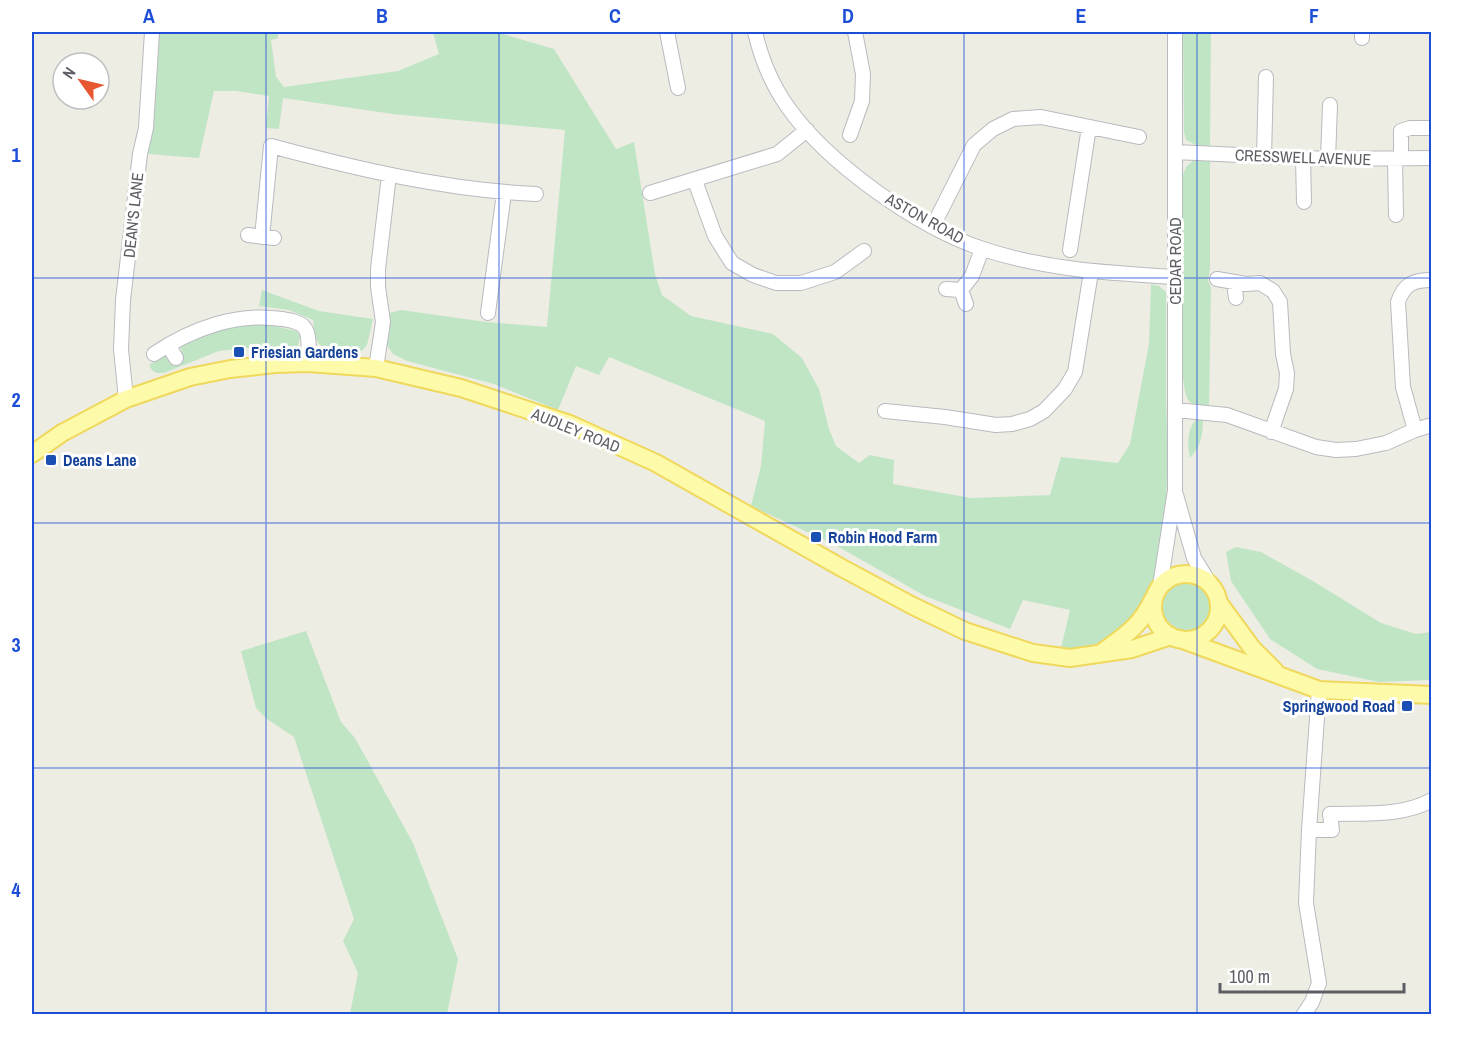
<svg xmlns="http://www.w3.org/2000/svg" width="1463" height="1046" viewBox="0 0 1463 1046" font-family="'Archivo Narrow',sans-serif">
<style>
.green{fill:#c0e5c5}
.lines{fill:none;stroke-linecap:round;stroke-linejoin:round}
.minor-casing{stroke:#b9babf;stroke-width:16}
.major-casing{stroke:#efd85c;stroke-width:20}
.minor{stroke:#fff;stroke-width:14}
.major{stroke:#fdfaa9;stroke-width:16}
.grid{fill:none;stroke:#1d4ed8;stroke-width:1.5;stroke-opacity:0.55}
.transit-dot{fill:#1a4fb4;stroke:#fff;stroke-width:2}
.labels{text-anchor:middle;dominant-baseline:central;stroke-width:6;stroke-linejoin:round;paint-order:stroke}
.street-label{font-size:16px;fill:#5c5e64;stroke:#fff}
.transit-label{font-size:16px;font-weight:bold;fill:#164399;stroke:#fff;text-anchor:start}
.neatline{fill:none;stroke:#1d4ed8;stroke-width:2}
.grid-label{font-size:20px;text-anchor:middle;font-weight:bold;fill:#1d4ed8}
</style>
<rect width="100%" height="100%" fill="#eeede4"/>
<path class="green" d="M157,32h121v6l-7,2 5,37 8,10 114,-16 41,-17 -6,-22h63l58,17 62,100 18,-7 21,132 7,21 29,21 82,18 29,24 17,31 10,40 7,17 23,17 11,-8 24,5 -1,24 78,14 79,-3 11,-38 57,6 12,-19 19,-100 2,-60 8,2 7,6c0,32 0,64 0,96 1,63 8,169 -27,224 -17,26 -49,36 -79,40l10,-42 -47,-10 -13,29 -85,-33 -88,-50 -86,-40 10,-40 4,-45 -156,-64 -10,18 -23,-9 -18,44 -64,-26 -87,-23 -14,-7 -6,-9 3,-16 -1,-16 12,-3 85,12 61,5 18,-197 -172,-16 -110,-16 -4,31 -13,-1 3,-32 -33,-5h-22l-15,67 -51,-4 9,-80z
M1183,32h28l-1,114 -14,-1 -10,-5 -2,-8z
M1196,158l14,1v110l-2,11 3,8 -2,121c-23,-5 -23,-8 -26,-31l-1,-201 4,-10z
M262,290l57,21 54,8 -6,26 -5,6c-12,2 -34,3 -43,-7 -5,-7 -5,-17 -6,-24l-24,-10 -30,-4z
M267,324l29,7 4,5 -2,11 -4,4 -46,-3 -29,3 -55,22c-9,0 -11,0 -15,-8l12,-9h4l6,5 11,-4 -1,-10 3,-4 48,-18z
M1197,418l6,1c0,15 -2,28 -13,39 -3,-14 -3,-29 7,-40z
M1236,547l25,5 52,29 68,42 35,11 15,-2v48l-52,2 -62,-13 -47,-30 -39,-58 -5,-29z
M1160 606a25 25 0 1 1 50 0a25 25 0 1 1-50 0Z
M306,631l35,91 14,16 58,105 45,116 -11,55h-97l8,-41 -15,-32 11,-22 -60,-182 -27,-18 -11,-11 -15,-57z"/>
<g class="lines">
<defs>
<path id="minor" d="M667,32l11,56
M755,32c6,26 16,51 32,74 40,57 130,121 196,143 63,21 127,24 192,28
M1362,38v-6
M850,135l12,-34 1,-27 -8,-42
M1175,152l153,7 104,-1
M1264,157l2,-80
M1303,158l1,44
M1328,159l2,-54
M1395,159l1,56
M1401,159v-28l9,-3h22
M695,181l20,55 17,27 21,12 23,8h25l34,-11 29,-21
M650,193l127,-39 30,-24
M933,226l41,-81 19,-16 20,-10 28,-2 98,20
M248,235l26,3
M262,237l9,-91c86,23 175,44 265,48
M1070,250l19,-123
M1217,279l29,5 14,-1 13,8 7,11 3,52 4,19 -1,16 -15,43
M1234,283l2,15
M946,289l15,1 5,14
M961,290l11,-14 10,-27
M488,313l16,-120
M168,345l8,13
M154,354c37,-25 83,-42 128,-35 7,1 16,2 22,8 7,8 4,26 4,36
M376,368l7,-46 -5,-35v-18l11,-94
M126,399l-5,-50 2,-49 17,-146 6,-26 6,-96
M1176,410l51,5 89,32 20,3 20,-1 30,-6 29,-13 17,-5
M885,411l60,6 51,8 16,-1 18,-5 14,-8 21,-22 10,-17 16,-100
M1415,430l-12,-43 -5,-85c6,-18 15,-22 34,-22
M1176,495l18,63 16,26
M1160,586l15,-96v-458
M1309,830h23l-2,-16c34,-1 71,3 102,-14
M1304,1014l8,-12 7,-19 -13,-80 3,-73 10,-140"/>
<path id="major" d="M32,454l30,-21 64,-34 64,-22 40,-8 45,-5 33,-1 68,5 85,20 109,36 86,39 186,105 71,38 52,25 68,22 37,5 62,-9 39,-13
M1153 607a33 33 0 1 1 66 0a33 33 0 1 1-66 0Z
M1219,603l33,45 23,23
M1180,639l139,51 113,5
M1101,653c23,-17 40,-27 52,-54"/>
</defs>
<use href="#minor" class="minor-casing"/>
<use href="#major" class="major-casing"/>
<use href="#minor" class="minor"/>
<use href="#major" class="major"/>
</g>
<path class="grid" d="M266,32v982M499,32v982M732,32v982M964,32v982M1197,32v982M32,278h1400M32,523h1400M32,768h1400"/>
<g class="transit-dot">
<rect x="233" y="346" width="12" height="12" rx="3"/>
<rect x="45" y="454" width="12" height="12" rx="3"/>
<rect x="810" y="531" width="12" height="12" rx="3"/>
<rect x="1401" y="700" width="12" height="12" rx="3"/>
</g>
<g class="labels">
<g class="street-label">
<text transform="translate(1303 157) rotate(2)">CRESSWELL AVENUE</text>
<text transform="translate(133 215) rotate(-84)">DEAN'S LANE</text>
<text transform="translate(925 218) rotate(29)">ASTON ROAD</text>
<text transform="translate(1175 261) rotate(-90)">CEDAR ROAD</text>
<text transform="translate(576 430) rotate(22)">AUDLEY ROAD</text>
</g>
<g class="transit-label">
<text x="251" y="352">Friesian Gardens</text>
<text x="63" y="460">Deans Lane</text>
<text x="828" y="537">Robin Hood Farm</text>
<text x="1395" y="706" text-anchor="end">Springwood Road</text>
</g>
</g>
<rect width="1463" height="1046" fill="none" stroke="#ffffff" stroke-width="66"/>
<g transform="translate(81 81) rotate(304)"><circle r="28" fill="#ffffff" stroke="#bebfc1" stroke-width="1.5"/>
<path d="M0-4.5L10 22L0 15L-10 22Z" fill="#e65732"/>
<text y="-9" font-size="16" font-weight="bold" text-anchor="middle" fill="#5c5e64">N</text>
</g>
<path d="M1220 983v9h184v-9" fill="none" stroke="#5c5e64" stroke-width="3"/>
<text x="1229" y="983" font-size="18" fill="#5c5e64" stroke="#ffffff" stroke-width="4.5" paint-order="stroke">100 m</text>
<rect x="33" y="33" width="1397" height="980" class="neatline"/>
<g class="grid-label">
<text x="149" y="23">A</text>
<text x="382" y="23">B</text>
<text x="615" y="23">C</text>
<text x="848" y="23">D</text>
<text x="1081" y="23">E</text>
<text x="1314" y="23">F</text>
<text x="16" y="162">1</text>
<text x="16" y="407">2</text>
<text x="16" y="652">3</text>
<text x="16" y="897">4</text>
</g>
</svg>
